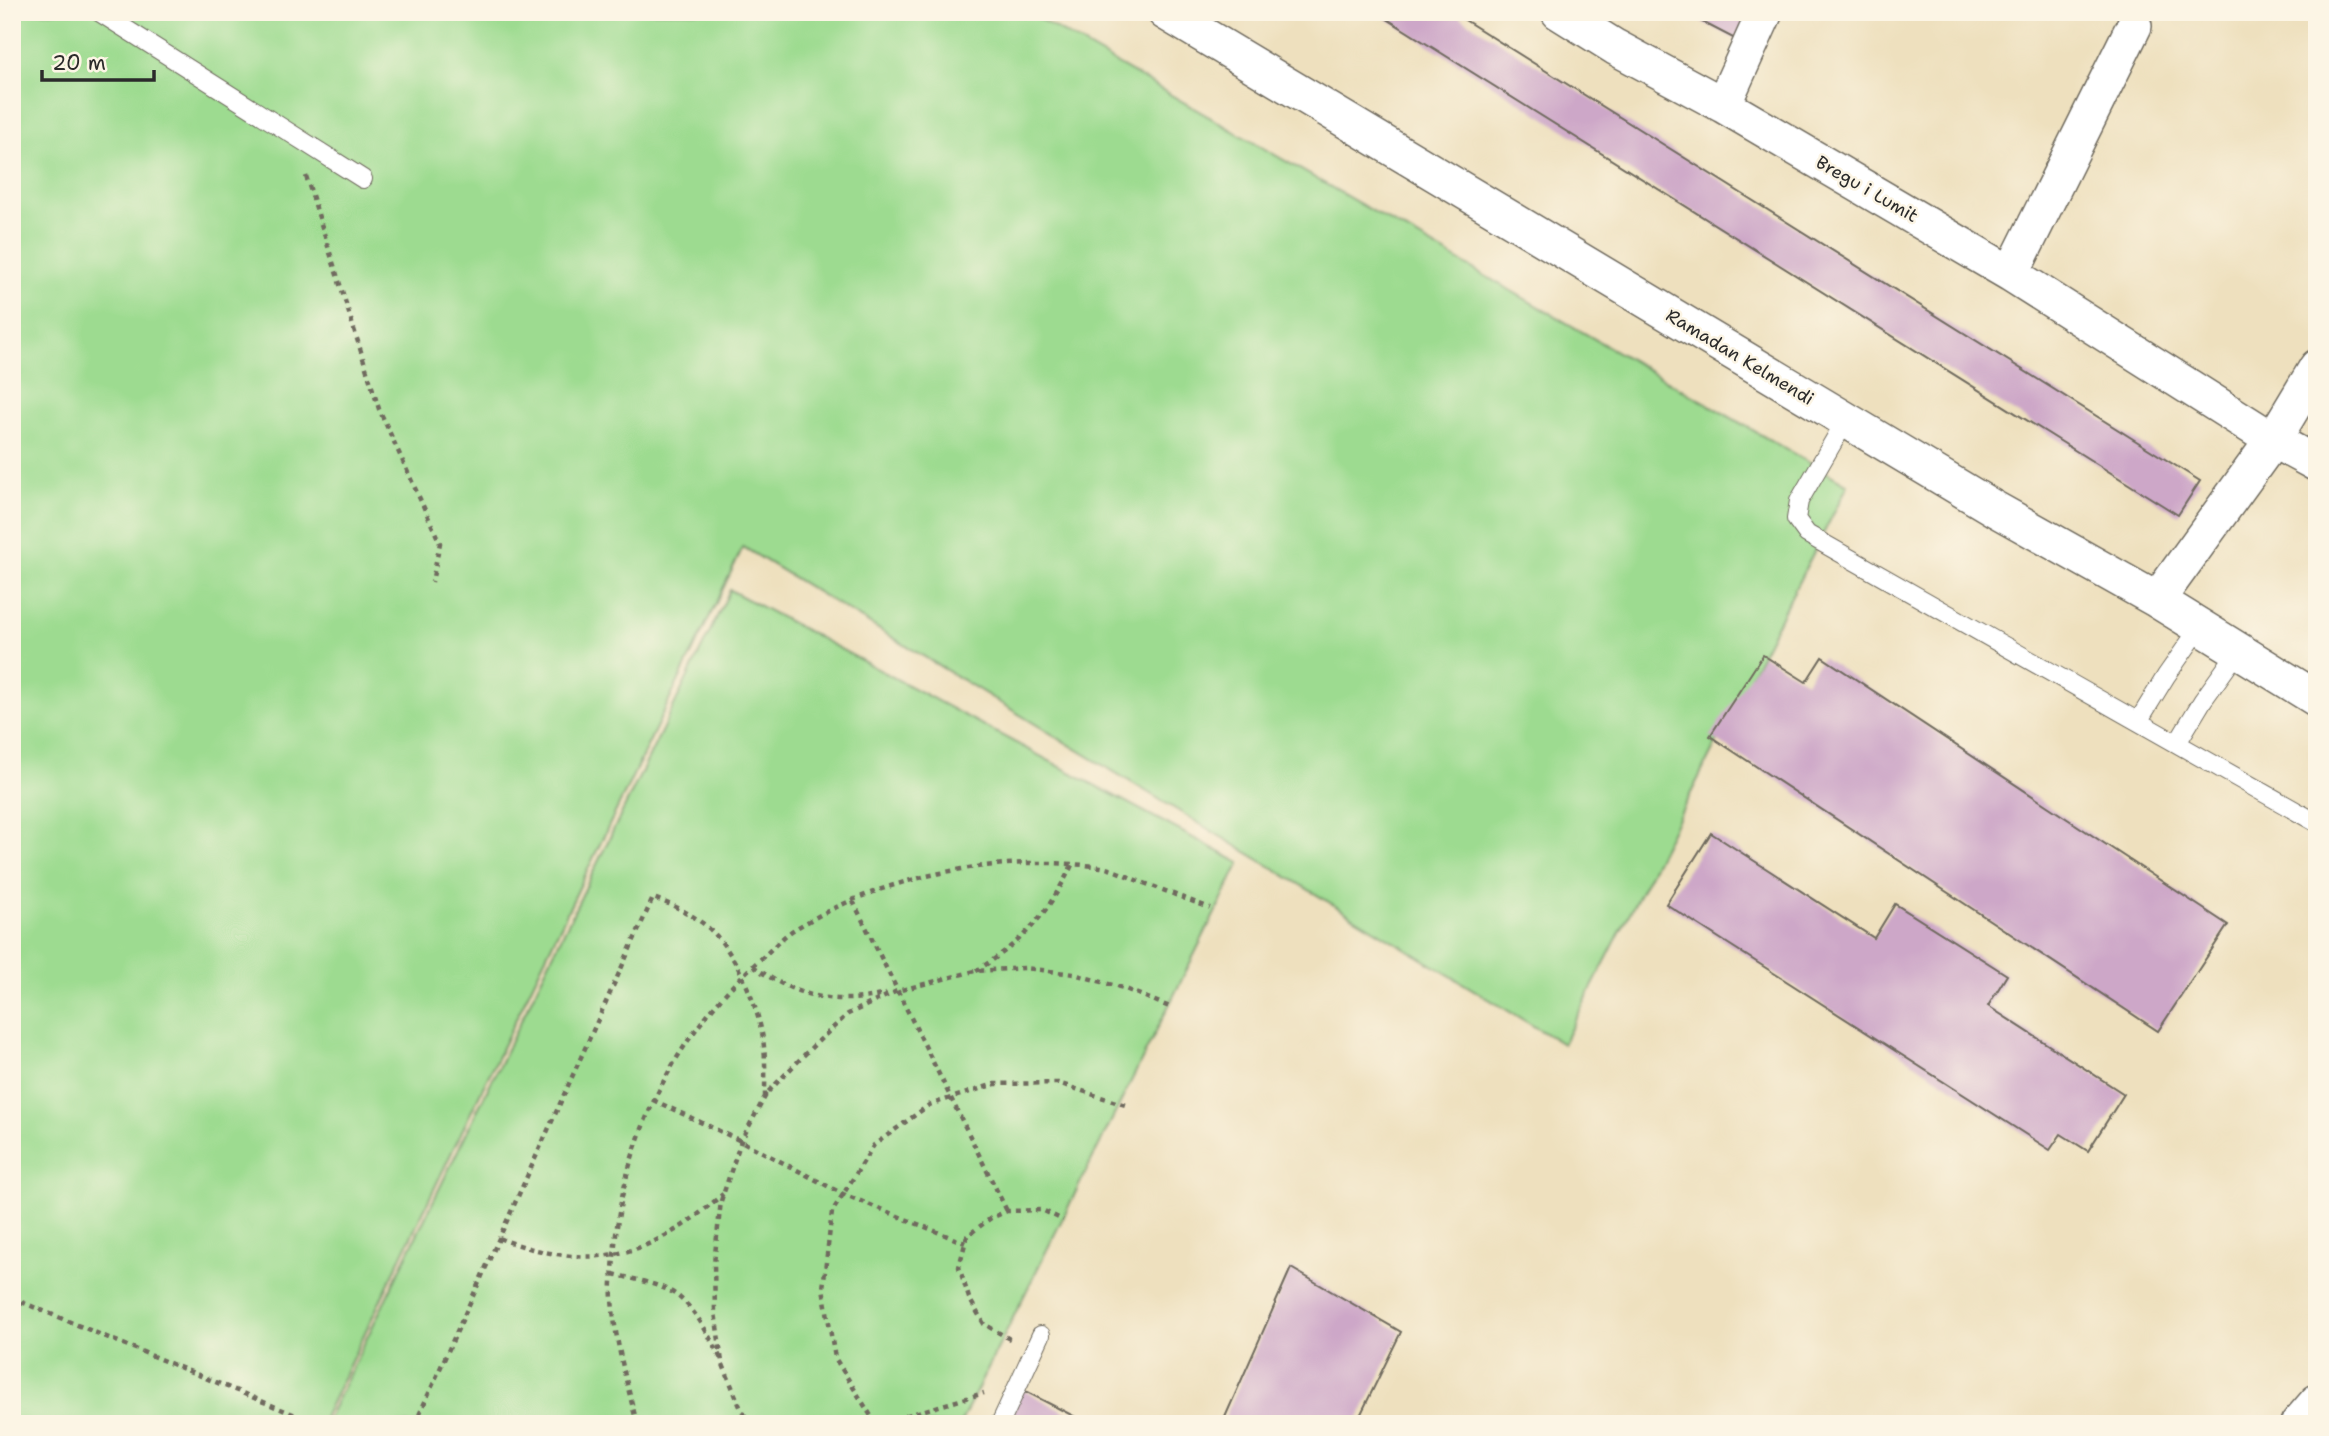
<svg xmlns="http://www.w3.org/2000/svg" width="2329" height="1436" viewBox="0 0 2329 1436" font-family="'Shantell Sans',sans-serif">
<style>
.green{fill:#9ddb90;stroke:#64835e;stroke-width:2}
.building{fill:#cda7c8}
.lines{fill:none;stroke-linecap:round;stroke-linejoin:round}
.lane-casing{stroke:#6f6a5e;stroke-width:20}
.street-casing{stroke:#6f6a5e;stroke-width:38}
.path{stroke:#6f6a5e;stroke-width:4.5;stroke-dasharray:5 5;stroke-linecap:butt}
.lane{stroke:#fff;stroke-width:18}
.street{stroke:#fff;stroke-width:35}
.labels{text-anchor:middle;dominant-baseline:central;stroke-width:5;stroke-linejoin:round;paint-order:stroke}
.street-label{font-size:18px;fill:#2b2b2b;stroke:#fcf5e5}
</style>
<rect width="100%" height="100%" fill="#fcf5e5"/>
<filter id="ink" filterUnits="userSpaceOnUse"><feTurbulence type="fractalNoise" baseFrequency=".0143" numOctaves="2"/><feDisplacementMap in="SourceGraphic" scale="14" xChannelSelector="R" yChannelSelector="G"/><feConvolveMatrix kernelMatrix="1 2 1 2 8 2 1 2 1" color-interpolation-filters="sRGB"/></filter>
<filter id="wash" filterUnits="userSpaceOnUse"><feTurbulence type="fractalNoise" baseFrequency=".00686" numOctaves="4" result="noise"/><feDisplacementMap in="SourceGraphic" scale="28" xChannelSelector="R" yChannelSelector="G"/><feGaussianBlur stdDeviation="1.57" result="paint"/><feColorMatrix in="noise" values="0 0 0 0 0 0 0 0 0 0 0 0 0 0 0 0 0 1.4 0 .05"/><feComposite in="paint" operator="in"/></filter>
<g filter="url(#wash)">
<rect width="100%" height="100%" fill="#eee0be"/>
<path class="green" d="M12,12h1015l821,473 -285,559 -820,-497 -422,877h-309z
M730,590l510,273 -280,561h-635z"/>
<g id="blocks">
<path class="building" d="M1376,12h76l748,469 -22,34z
M1683,12h70l-18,27z
M1763,655l43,27 16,-25 406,268 -70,106 -448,-295z
M1711,833l163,105 21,-34 112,71 -19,31 136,88 -36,57 -27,-17 -11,16 -384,-246z
M1291,1268l110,64 -45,92h-134z
M1019,1388l70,36h-79z"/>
</g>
</g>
<g filter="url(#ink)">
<use href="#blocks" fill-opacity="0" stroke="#6f6a5e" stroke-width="2"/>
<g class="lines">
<defs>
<path id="lane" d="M99,12l264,167
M1846,420l-47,81 -3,18 11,15 510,289
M2139,720l27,-44 35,-50
M2177,743l26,-43 36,-50
M1000,1424l41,-89"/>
<path id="street" d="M1165,12l830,497 162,91 160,99
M1559,12l56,35 108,58 288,169 262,166 44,24
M1723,105l42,-93
M2011,274l123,-248
M2157,600l116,-160 44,-73
M2298,1424l19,-22"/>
</defs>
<use href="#lane" class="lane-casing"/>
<use href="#street" class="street-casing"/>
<path class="path" d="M306,176l73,233 61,134 -8,39
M853,901l154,310
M753,966c43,31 81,40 133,28
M976,971c48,-30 71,-56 96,-106
M653,1100l88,41 102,53 122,49
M499,1238c54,21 109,28 162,0 23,-11 43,-28 62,-44
M613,1274c19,5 52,10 67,24 18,15 29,38 40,59
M12,1298l305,126
M1007,1340l1,-2 -24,-14 -15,-26 -10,-31 8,-31 24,-18 16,-7 35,-1 21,10
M415,1424l238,-526c18,6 33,13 48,24 32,22 56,80 62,117 3,19 2,40 2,60
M637,1424c-10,-41 -22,-83 -25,-125 -1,-14 1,-28 2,-42 7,-115 61,-225 149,-300 10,-9 20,-21 32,-28 90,-54 203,-76 306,-62 12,2 24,8 35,13 25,9 49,19 74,28
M750,1424l-9,-15 -19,-47 -7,-50 -1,-49 7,-62 20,-60 26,-48 45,-46 36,-33 49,-23 78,-20 50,-3 49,6 49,14 49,20
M876,1424l-41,-66 -12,-70 9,-76 42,-67 55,-40 66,-21 63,-1 67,22
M877,1424l107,-31"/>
<use href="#lane" class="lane"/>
<use href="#street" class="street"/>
</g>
</g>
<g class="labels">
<g class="street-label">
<text transform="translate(1867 189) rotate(30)">Bregu i Lumit</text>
<text transform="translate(1740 357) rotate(31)">Ramadan Kelmendi</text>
</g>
</g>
<rect width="2329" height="1436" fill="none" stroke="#fcf5e5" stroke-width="42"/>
<path d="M42 70v10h112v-10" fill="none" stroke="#2b2b2b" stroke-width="3.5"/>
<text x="52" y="70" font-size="21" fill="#2b2b2b" stroke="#fcf5e5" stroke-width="5" paint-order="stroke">20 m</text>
</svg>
